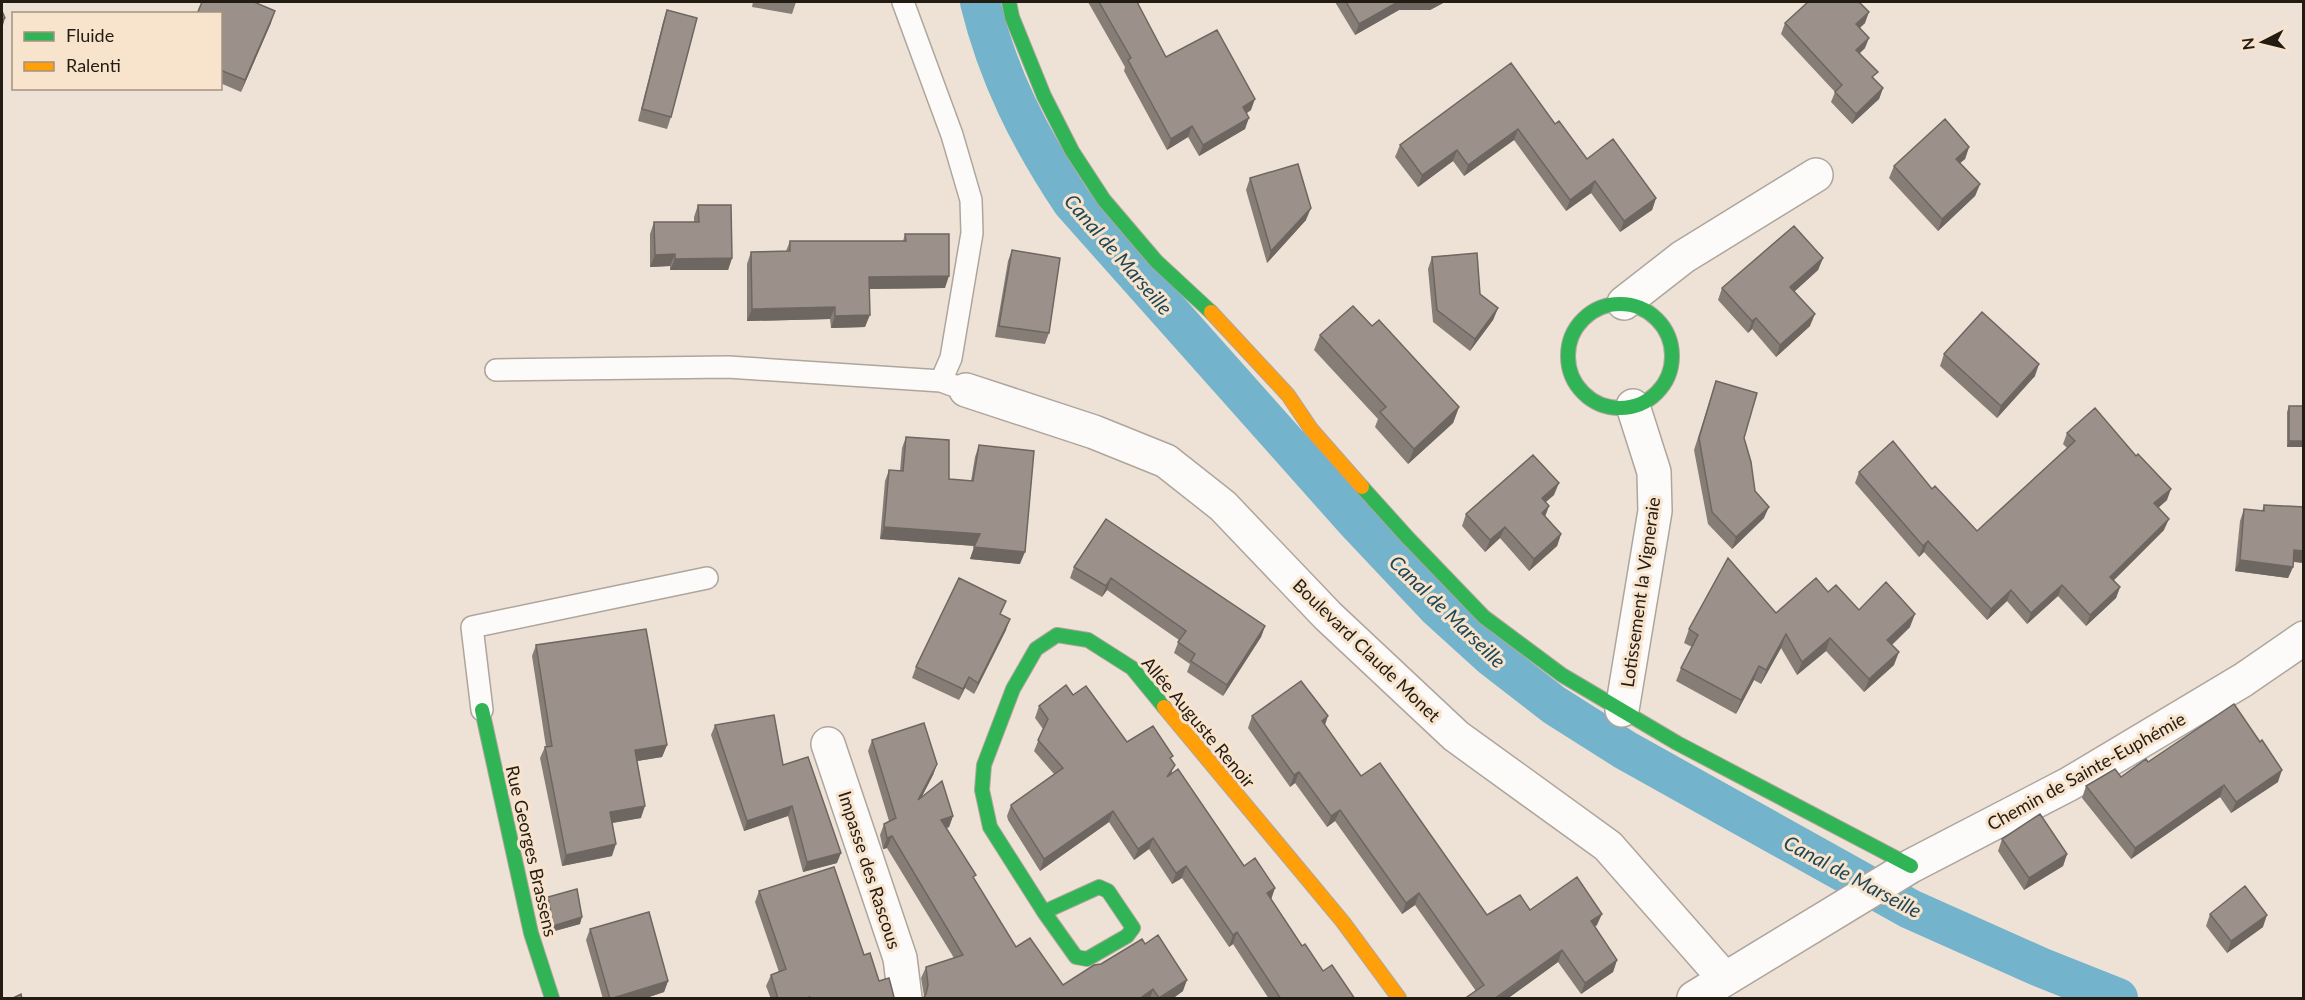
<svg xmlns="http://www.w3.org/2000/svg" width="2305" height="1000" viewBox="0 0 2305 1000" font-family="Lato,sans-serif">
<style>
.lines{fill:none;stroke-linecap:round;stroke-linejoin:round}
.canal{stroke:#73b3cc;stroke-width:40}
.lane-casing{stroke:#aea59c;stroke-width:24}
.street-casing{stroke:#aea59c;stroke-width:36}
.fast-casing{stroke:#aea59c;stroke-width:16}
.slow-casing{stroke:#aea59c;stroke-width:16}
.lane{stroke:#fcfbf9;stroke-width:21}
.street{stroke:#fcfbf9;stroke-width:33}
.fast{stroke:#30b455;stroke-width:14}
.slow{stroke:#ff9f0a;stroke-width:14}
.wall{fill:#867d77}
.shaded-wall{fill:#6d6661}
.building{fill:#9c918a;stroke:#6d6661;stroke-width:1.5}
.labels{text-anchor:middle;dominant-baseline:central;stroke-width:6;stroke-linejoin:round;paint-order:stroke}
.street-label{font-size:18px;fill:#231c13;stroke:#f8e3cc}
.water-label{font-size:20px;font-style:italic;fill:#1d4658;stroke:#f8e3cc}
</style>
<rect width="100%" height="100%" fill="#eee2d6"/>
<g class="lines">
<path class="canal" d="M980,2c18,74 50,137 92,200l283,318 83,88 54,49 62,48 71,45 285,159 130,58 78,31"/>
<defs>
<path id="lane" d="M903,2l49,133 19,65 1,33 -21,125 -10,23
M496,370l232,-3 213,14 25,9
M482,710l-10,-83 235,-49"/>
<path id="street" d="M1624,303l59,-46 133,-82
M966,390l128,42 72,29 57,45 105,110 128,120 152,110 117,133
M1622,710l33,-199 -1,-39 -21,-66
M828,744l72,214 5,40
M1694,998l217,-132 158,-82 174,-104 61,-42"/>
<path id="fast" d="M1009,2l3,15 32,79 28,55 32,49 52,61 55,51
M1568 356a52 52 0 1 1 104 0a52 52 0 1 1-104 0Z
M1362,487l46,51 76,79 78,58 115,68 234,123
M482,710l49,223 21,65
M1044,912l55,-25 9,4 25,37 -6,8 -40,23 -11,-2 -32,-45 -54,-85 -8,-37 2,-25 29,-76 23,-40 21,-14 31,5 44,28 32,39"/>
<path id="slow" d="M1211,312l77,83 23,34 51,58
M1164,707l179,215 56,76"/>
</defs>
<use href="#lane" class="lane-casing"/>
<use href="#street" class="street-casing"/>
<use href="#fast" class="fast-casing"/>
<use href="#slow" class="slow-casing"/>
<use href="#lane" class="lane"/>
<use href="#street" class="street"/>
<use href="#fast" class="fast"/>
<use href="#slow" class="slow"/>
</g>
<path class="wall" d="M753,2h43l-4,12 -40,-7z
M1088,2h53l-3,2 28,53 85,53 -4,3 -2,16 -46,27 -11,-19 -21,13 -43,-79 1,-4z
M1335,2h110l-15,8h-31l-44,25z
M667,10l4,107 -4,12 -29,-8 25,-99z
M220,14l51,9 -30,69 -21,-9z
M1785,23h80l-5,5 5,20 -5,5 15,27 8,8 -4,11 -27,25 -21,-22 4,-10 -54,-58z
M1555,124l32,35 69,39 -4,12 -32,22 -29,-39 -25,18 -52,-71 -50,36 -11,-15 -35,26 -23,-30 5,-12z
M1969,147l-4,12 -5,4 20,21 -5,12 -37,35 -49,-53 5,-12z
M1250,178l56,42 -39,43 -21,-73z
M698,205l34,53 -4,12h-58v-4l-20,1v-33l4,-12h40v-5z
M905,234l40,54 -76,1 -4,38 -34,1 -1,-9 -83,2v-57l4,-12 35,-1 4,-10h113z
M1012,250l37,83 -4,11 -50,-7 13,-76z
M1432,257l66,51 -5,12 -23,31 -37,-29 -5,-53z
M1823,258l-5,12 -24,22 16,34 -34,31 -24,-28 -4,4 -30,-33 4,-12z
M1372,326l87,81 -6,16 -45,41 -33,-37 3,-8 -64,-69 6,-15z
M1944,354l91,22 -38,42 -57,-52z
M1716,381l28,57 11,53 9,27 -32,31 -24,-25 -14,-74z
M2289,406h15v41h-17v-35z
M2067,433l100,67 -9,8 6,22 -51,51 7,6 -4,11 -30,28 -28,-30 -31,28 -20,-23 -20,19 -63,-68 -5,5 -64,-74 4,-11 73,17 45,42 90,-83 -4,-4z
M906,437l43,42 22,2 4,-24 4,-12 41,119 -50,-5 5,-13 -95,-7 5,-58 4,-11 11,1 2,-23z
M1554,495l-8,7 -1,14 16,18 -4,12 -28,25 -29,-33 -15,14 -23,-26 4,-12z
M2264,505l40,2v56l-11,-1v5l-5,11 -53,-7 5,-50 4,-12 18,2z
M1074,567l191,59 -4,11 -38,59 -36,-24 3,-8 -16,-11 5,-13 -72,-50 -5,7 -32,-19z
M1828,592l31,18 51,17 -18,18 2,20 -30,27 -38,-41 -29,24 -16,-27 -20,36 -7,-4 -18,34 -60,-33 5,-13 11,-21 -8,-4 5,-14 87,-16z
M1001,614l5,16 -32,64 -9,-6 -6,12 -47,-22 4,-11z
M536,645l131,100 -5,12 -25,4 4,57 -29,5v33l-50,10 -22,-108 5,-11h1l-14,-91z
M1073,695l54,47 45,19v13l99,125 31,47 21,25 32,28h-86l-36,-55 -4,3 -47,-69 -10,6 -23,-35 -15,11 -25,-38 -69,49 -32,-51 -1,-4 4,-11 43,-31 -20,-23 9,-22 -8,-11 4,-12z
M1252,716l73,10 36,50 126,139 43,-5 67,15 -3,2 23,33 -4,12 -32,22 -23,-32 -51,37h-43l12,-8 -61,-86 -13,9 -67,-93 -8,6 -32,-44 -5,4 -42,-59z
M715,725l68,40 54,98 -34,9 -15,-56 -44,15 -33,-96z
M872,740l65,24 -4,11 -12,23 32,18 -4,11 -2,1 27,52 42,67 47,38 120,6 -11,8h-249l1,-3 -3,-18 5,-11 28,-9 -67,-110 -4,1 -3,-14 4,-11 5,-3 -21,-70z
M2148,762l130,20 -47,31 -11,-16 -89,62 -49,-61 4,-12 35,-9z
M2002,839l65,15 -4,12 -39,24 -26,-39z
M759,891l105,64 15,26 16,18h-124l-5,-13 5,-11 8,-3 -24,-70z
M548,897l32,27 -29,8 -5,-29z
M2210,914l53,13 -36,26 -21,-27z
M590,929l78,52 -4,11 -21,7h-40l-17,-59z"/>
<path class="shaded-wall" d="M1398,2h47l-15,8h-31l-44,25 4,-11z
M275,11l-4,12 -30,69 4,-12z
M1869,12l-4,11 -13,11 4,-10z
M5,18l-3,11v-9z
M1869,38l-4,10 -13,12 4,-10z
M1883,88l-4,11 -27,25 4,-10z
M1255,99l-4,11 -12,8 4,-11z
M1249,118l-4,11 -46,27 4,-11z
M1192,126l-4,11 -21,13 4,-11z
M1518,129l-4,11 -50,36 4,-11z
M1969,147l-4,12 -13,11 4,-11z
M1457,150l-4,11 -35,26 4,-12z
M1595,181l-4,12 -25,18 4,-11z
M1980,184l-5,12 -37,35 4,-12z
M1656,198l-4,12 -32,22 4,-11z
M1311,208l-5,12 -39,43 4,-12z
M675,254l-5,12 -20,1 5,-12z
M732,258l-4,12h-58l5,-11z
M1823,258l-5,12 -32,29 4,-12z
M949,276l-4,12 -81,1 5,-12z
M835,307l-5,12 -83,2 5,-12z
M1498,308l-5,12 -23,31 5,-12z
M1815,314l-5,12 -34,31 4,-12z
M870,315l-5,12 -34,1 4,-12z
M1756,318l-4,11 -4,4 4,-12z
M2039,364l-4,12 -38,42 4,-12z
M1459,407l-6,16 -45,41 6,-15z
M2289,441h15v6h-17z
M1559,483l-5,12 -17,14 5,-11z
M2171,489l-4,11 -17,15 4,-12z
M1549,506l-4,11 -3,-4z
M1769,507l-5,11 -32,31 4,-12z
M2169,519l-5,11 -58,58 4,-11z
M884,527l96,7 -4,12 -96,-7z
M1505,527l-5,11 -15,14 5,-12z
M1561,534l-4,12 -28,25 5,-12z
M1928,541l-4,11 -5,5 4,-11z
M974,547l51,5 -5,12 -50,-5z
M2294,550l10,1v12l-15,-2z
M2240,560l53,7 -5,11 -53,-7z
M1111,578l-4,12 -5,7 4,-11z
M2062,585l-4,11 -31,28 4,-11z
M2120,587l-4,11 -30,28 4,-11z
M2011,590l-4,11 -20,19 4,-11z
M1915,614l-5,13 -27,26 4,-13z
M1010,619l-4,11 -32,64 4,-11z
M1265,626l-4,11 -38,59 4,-11z
M1786,634l-5,14 -20,36 5,-14z
M1830,638l-4,13 -29,24 5,-13z
M1899,652l-5,13 -30,27 5,-13z
M1759,666l-5,14 -18,34 5,-14z
M969,677l-4,11 -6,12 4,-11z
M1328,716l-4,12 -2,-7z
M667,745l-5,12 -31,5 4,-12z
M937,764l-4,11 -19,37 4,-12z
M2282,770l-4,12 -47,31 5,-11z
M1299,772l-4,11 -5,4 4,-12z
M2224,785l-4,12 -89,62 4,-11z
M645,806l-4,12 -35,6 4,-12z
M792,806l-4,10 -44,15 3,-10z
M1340,810l-5,11 -8,6 4,-11z
M1113,811l-4,11 -69,49 4,-12z
M953,816l-4,11 -12,4 4,-11z
M892,836l-5,12 -4,1 4,-11z
M1153,838l-4,11 -15,11 4,-11z
M616,844l-4,12 -50,10 4,-11z
M841,853l-4,10 -34,9 4,-10z
M2067,854l-4,12 -39,24 5,-12z
M1186,866l-4,12 -10,6 4,-11z
M1275,888l-4,12 -4,-7z
M1419,893l-4,12 -13,9 4,-11z
M1602,914l-5,11 -11,8 5,-12z
M2267,915l-4,12 -36,26 4,-12z
M582,917l-2,7 -29,8 2,-6z
M1237,932l-4,12 -4,3 4,-12z
M1562,950l-4,12 -51,37h-11z
M1617,960l-4,12 -32,22 4,-11z
M1187,980l-4,11 -11,8h-13z
M668,981l-4,11 -21,7h-32z
M1153,989l-3,10h-11z"/>
<path class="building" d="M202,2h52l21,9 -30,69 -25,-10v-56h-23z
M1099,2h38l29,55 51,-27 38,69 -12,8 6,11 -46,27 -11,-19 -21,13 -43,-79 3,-2z
M1346,2h52l-39,22z
M1808,2h51l10,10 -13,12 13,14 -13,12 22,22 -6,5 11,11 -27,26 -21,-22 7,-7 -57,-62z
M667,10l30,8 -26,99 -29,-8z
M2,11l3,7 -3,2z
M1511,63l44,61 4,-3 28,38 26,-20 43,59 -32,23 -29,-40 -25,19 -52,-71 -50,36 -11,-15 -35,25 -22,-30z
M1945,119l24,28 -13,12 24,25 -38,35 -48,-53z
M1298,164l13,44 -40,43 -21,-73z
M698,205h33l1,53 -57,1v-5l-20,1 -1,-33h45z
M1794,226l29,32 -33,29 25,27 -35,31 -24,-27 -4,3 -30,-33z
M905,234h44v42l-80,1 1,38 -35,1v-9l-83,2 -1,-57 39,-1v-10h116z
M1012,250l48,8 -11,75 -50,-7z
M1477,253l3,41 18,14 -23,31 -38,-29 -5,-53z
M1353,306l19,20 7,-6 80,87 -45,42 -34,-37 6,-5 -66,-72z
M1982,312l57,52 -38,42 -57,-52z
M1716,381l41,12 -13,45 7,24 4,29 14,16 -33,30 -24,-25 -13,-74z
M2289,406h15v35h-15z
M2095,408l41,48 2,-2 33,35 -17,14 15,16 -59,58 10,10 -30,28 -28,-30 -31,28 -20,-23 -20,19 -63,-68 -5,5 -64,-74 34,-31 39,48 3,-3 42,45 98,-90 -8,-8z
M906,437l43,3v39l24,2 6,-36 55,6 -9,101 -51,-5 6,-13 -96,-7 5,-57 14,1z
M1533,455l26,28 -17,15 7,8 -7,7 19,21 -27,25 -29,-32 -15,13 -24,-26z
M2264,505l40,2v44l-10,-1 -1,17 -53,-7 4,-51 20,2z
M1106,519l159,107 -38,59 -36,-24 4,-7 -17,-12 8,-11 -75,-53 -5,8 -32,-19z
M1728,558l48,55 40,-35 12,14 8,-7 23,25 27,-28 29,32 -28,26 12,12 -30,27 -39,-41 -28,24 -16,-28 -20,36 -7,-4 -18,34 -60,-32 17,-33 -9,-6z
M959,578l47,23 -6,13 10,5 -32,64 -9,-6 -6,12 -47,-22z
M646,629l21,116 -32,5 10,56 -35,6 6,32 -50,11 -21,-108 7,-1 -16,-101z
M1301,681l27,35 -6,5 39,55 19,-13 107,152 33,-20 10,15 47,-33 25,37 -11,7 26,39 -32,23 -23,-33 -65,47v2h-33l20,-14 -65,-92 -13,10 -66,-93 -9,6 -32,-44 -5,3 -42,-59z
M1066,685l7,10 13,-9 41,56 26,-16 20,30 -3,2 5,7 -8,12 11,-8 66,97 11,-8 20,30 -8,5 35,53 3,-2 18,27 9,-6 23,34h-74l-44,-67 -4,3 -47,-69 -10,7 -23,-35 -15,11 -25,-38 -69,48 -32,-51 -1,-3 52,-37 -25,-28 10,-21 -9,-13z
M2234,704l26,38 2,-2 20,30 -46,32 -12,-17 -89,63 -49,-62 29,-17 6,8 25,-18 2,3z
M774,715l9,50 25,-8 33,96 -34,9 -15,-56 -45,15 -32,-96z
M924,723l13,41 -19,36 24,-19 11,35 -12,4 35,55 -3,2 43,70 14,-9 33,47 31,-20 7,-1 41,-25 3,5 13,-9 29,45 -28,18 -6,-9 -14,10h-216l3,-5 2,-9 -2,-18 37,-12 -71,-119 -5,2 -3,-14 12,-6 -24,-78z
M2040,814l27,40 -38,24 -27,-39z
M834,867l30,88 6,-2 9,28 10,-3 5,19 1,2h-84l-1,-2 -6,2h-26l-7,-24 15,-6 -27,-78z
M2245,886l22,29 -36,26 -21,-27z
M577,889l5,28 -29,9 -5,-29z
M649,912l19,69 -58,18 -20,-70z
M21,994l1,5h-11z"/>
<g class="labels">
<g class="street-label">
<text transform="translate(1640 592) rotate(-82)">Lotissement la Vigneraie</text>
<text transform="translate(1367 650) rotate(44)">Boulevard Claude Monet</text>
<text transform="translate(1199 722) rotate(50)">Allée Auguste Renoir</text>
<text transform="translate(2086 771) rotate(-29)">Chemin de Sainte-Euphémie</text>
<text transform="translate(532 851) rotate(77)">Rue Georges Brassens</text>
<text transform="translate(870 870) rotate(72)">Impasse des Rascous</text>
</g>
<g class="water-label">
<text transform="translate(1119 254) rotate(49)">Canal de Marseille</text>
<text transform="translate(1448 611) rotate(44)">Canal de Marseille</text>
<text transform="translate(1853 876) rotate(28)">Canal de Marseille</text>
</g>
</g>
<rect width="2305" height="1000" fill="none" stroke="#231c13" stroke-width="6"/>
<rect x="12" y="12" width="210" height="78" fill="#f8e3cc" stroke="#a39382" stroke-width="1.5"/>
<rect x="24" y="32" width="30" height="9" fill="#30b455" stroke="#a39382" stroke-width="1.5"/>
<text x="66" y="42" font-size="18" fill="#231c13">Fluide</text>
<rect x="24" y="62" width="30" height="9" fill="#ff9f0a" stroke="#a39382" stroke-width="1.5"/>
<text x="66" y="72" font-size="18" fill="#231c13">Ralenti</text>
<g transform="translate(2263 42) rotate(263)" stroke="#f8e3cc" stroke-width="4.5" paint-order="stroke">
<path d="M0-4.5L10 22L0 15L-10 22Z" fill="#231c13"/>
<text y="-9" font-size="16" font-weight="bold" text-anchor="middle" fill="#231c13">N</text>
</g>
</svg>
